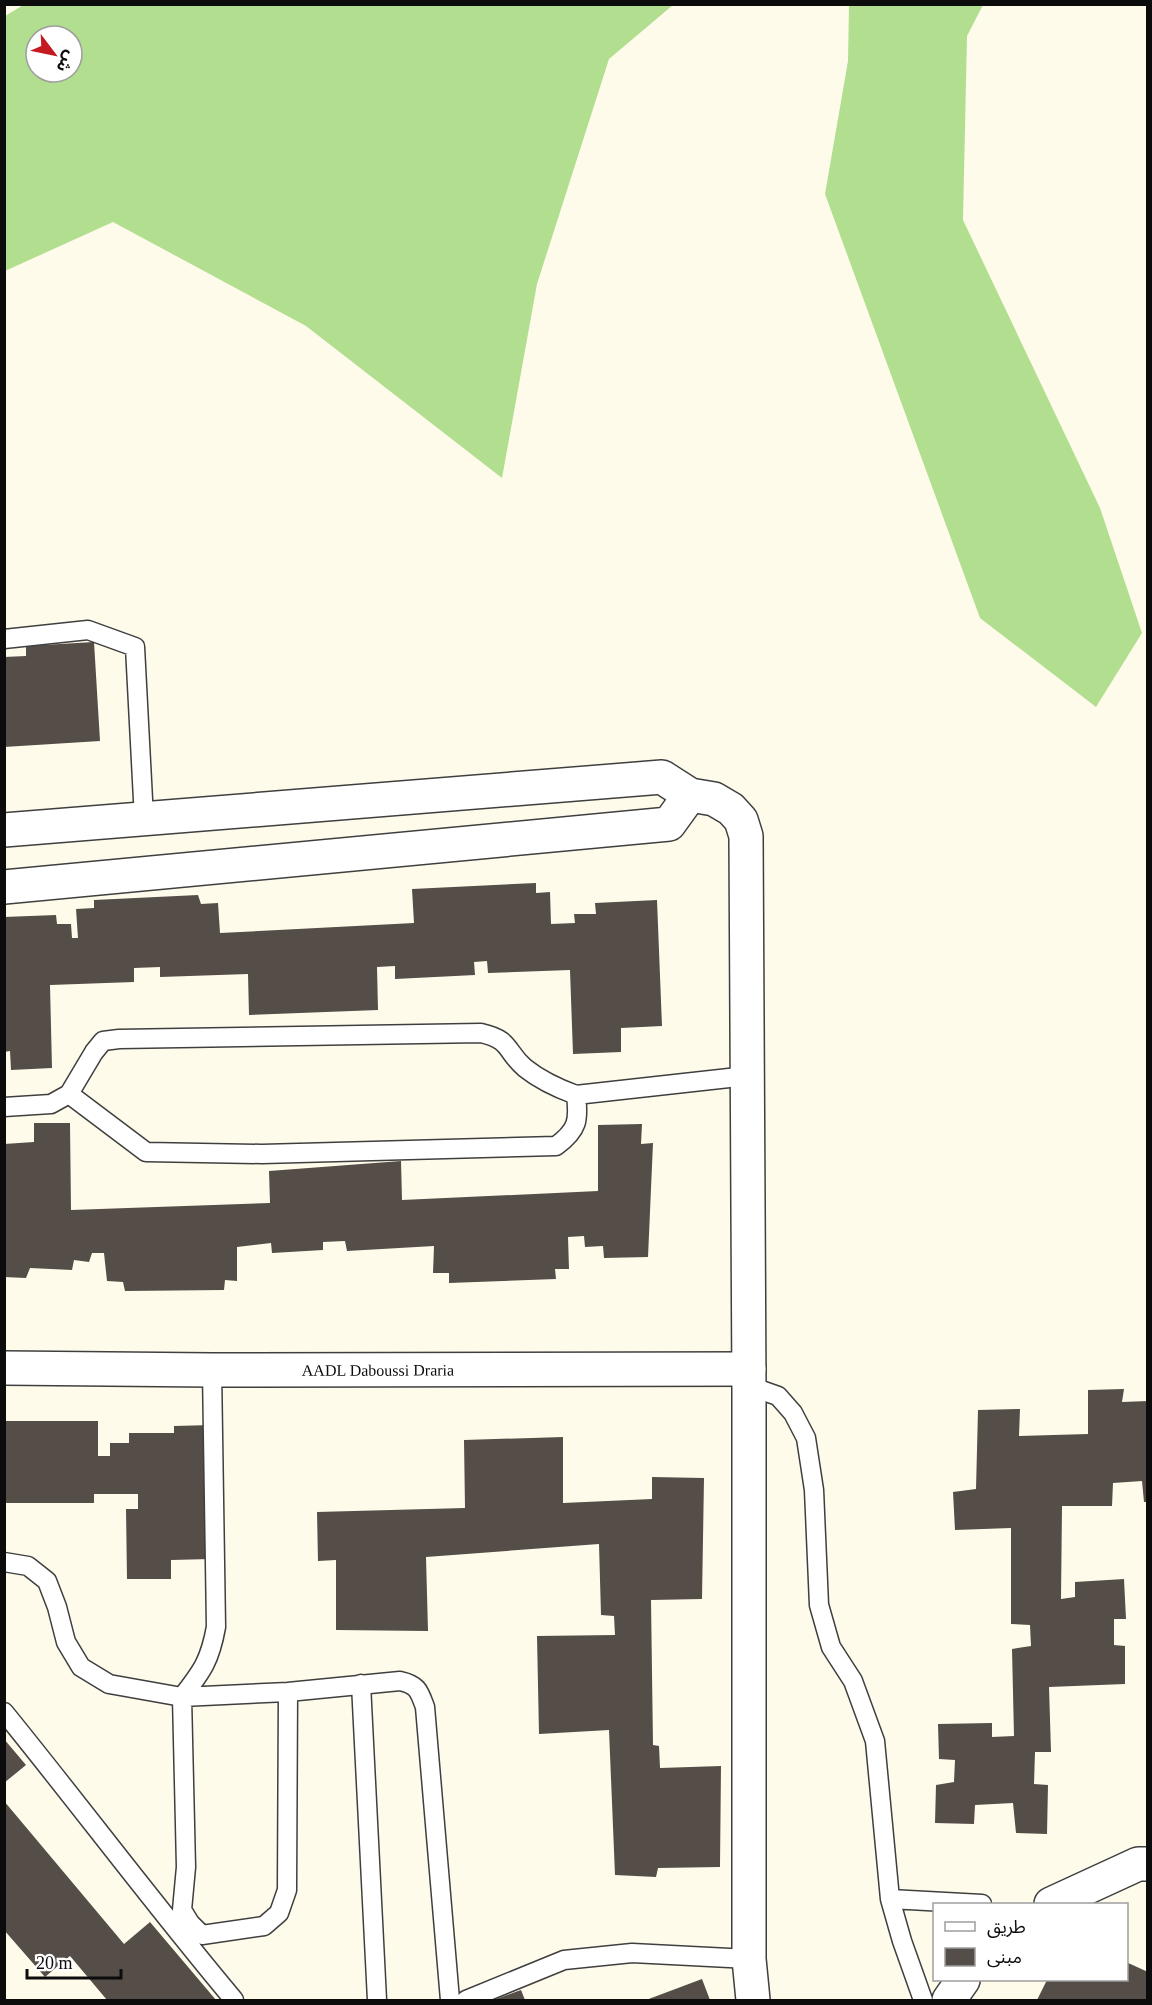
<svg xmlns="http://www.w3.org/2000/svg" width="1152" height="2005" viewBox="0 0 1152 2005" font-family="'Times New Roman','Noto Sans Arabic',serif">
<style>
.forest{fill:#b2de90;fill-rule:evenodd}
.building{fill:#554d47}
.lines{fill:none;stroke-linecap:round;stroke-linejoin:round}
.lane-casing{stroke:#3f3f3f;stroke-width:21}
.street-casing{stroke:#3f3f3f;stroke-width:36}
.lane{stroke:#fff;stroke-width:18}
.street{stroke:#fff;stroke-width:33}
.labels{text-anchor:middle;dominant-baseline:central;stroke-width:6;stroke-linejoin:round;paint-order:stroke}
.street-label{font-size:16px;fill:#0c0c0c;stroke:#fff}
</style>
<rect width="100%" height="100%" fill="#fffbeb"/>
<path class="forest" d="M25,4l648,1 -64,54 -72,225 -35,194 -196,-152 -193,-104 -108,49v-255zM36,36h36v36h-36z
M849,5h134l-16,31 -4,184 137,288 42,125 -46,74 -116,-89 -155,-424 23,-133z"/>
<path class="building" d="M94,642l6,99 -96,6v-90l22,-1v-10z
M536,883v10l14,-1 1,32 24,-1 -1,-9h22l-1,-11 62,-3 5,126 -41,2v24l-48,2 -3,-84 -82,3 -1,-12 -13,1 1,13 -80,4v-13l-18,1 1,43 -129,5 -1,-41 -88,3v-10l-26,1v14l-84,3 2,83 -41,2 -1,-19 -6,1v-135l52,-2 1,9h14l1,14h6l-2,-29 18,-1v-8l104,-5 3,9 17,-1 2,30 194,-10 -2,-34z
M34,1123h36l1,87 199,-7 -1,-32 132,-10 1,39 196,-9v-66l44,-1 -1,20 12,-1 -5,114 -44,1 -1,-12 -18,1 -1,-11 -16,1 1,32h-14l1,10 -107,4v-10h-16l1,-27 -87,5 -2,-10 -22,1v8l-51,3 -1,-10 -34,4v34l-12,-1 -1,10 -99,1 -2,-9 -16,-1 -3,-28h-12l-3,9 -15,-2 -2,10 -42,-2 -4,10 -22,-1v-133l30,-2z
M1124,1389l-2,13 26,-1v101h-4l-2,-21 -29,2 -1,23h-50l-1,93 14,-2v-15l49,-3 2,40h-12v26l11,1v38l-76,3 2,65h-16l-1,32 14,1 -1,49 -31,-1 -3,-30 -38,2 -1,19 -39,-1 1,-38 18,-3 1,-22 -16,-1 -1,-35 54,-1v14l22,-1 -2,-87 19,-3 -1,-21 -19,-1v-96l-56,2 -2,-38 23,-3 2,-79 42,-1 -1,27 69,-2v-44z
M4,1421h94v35h12v-13h19v-10h45v-7l38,-1 -1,134 -40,1v19h-44l-1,-70h12v-15h-44v9h-90z
M563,1437v66l89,-4v-22l52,1 -2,121 -51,1 2,145 6,1 1,22 61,-2 -1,101 -62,1 -2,9 -41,-2 -6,-145 -70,4 -2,-98 78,-1 -1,-19 -13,-1 -2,-71 -173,13 2,74 -92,-1v-70l-18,1 -1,-49 148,-4 -1,-68z
M4,1739l22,26 -22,18z
M4,1801l120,143 26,-22 66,78h-109l-37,-44 -25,21 -41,-47z
M1126,1962l22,10v28h-111l10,-20h79z
M702,1979l8,21h-64z
M521,1990l4,10h-32z"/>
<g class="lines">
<defs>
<path id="lane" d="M4,639l84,-9 47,17 9,172
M69,1094l77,58 116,2 294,-8c22,-16 23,-26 20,-51
M4,1107l47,-3 18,-10 25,-42 9,-11 16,-2 362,-6c31,7 24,18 44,35 15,12 32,20 51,27l171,-19
M749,1390h12l17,6 15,17 13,25 8,52 5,115 12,42 22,34 22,60 15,158 12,42 21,59
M4,1562l24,4 19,15 10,26 9,35 15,25 28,17 73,13c21,-27 28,-37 34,-70l-4,-257
M361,1684l16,316
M288,1692l-1,198 -8,23 -15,13 -62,9 -12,-12 -8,-13 4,-43 -4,-170 106,-5 112,-11c18,4 19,10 25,26l25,293
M4,1712c78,96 151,194 230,288
M890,1899l92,5
M466,2000l98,-40 68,-7 117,6"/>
<g id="street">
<path d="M4,830l658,-53 28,18 24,4 17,10 10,11 5,16 3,554v569l4,41"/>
<path d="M4,887l665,-63 21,-29"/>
<path id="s1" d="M4,1368l208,2 537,-1"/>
<path d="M1051,1904l87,-40h10"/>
<path d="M949,2000l14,-20"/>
</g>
</defs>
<use href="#lane" class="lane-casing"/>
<use href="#street" class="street-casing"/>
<use href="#lane" class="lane"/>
<use href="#street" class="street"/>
</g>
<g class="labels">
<g class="street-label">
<text stroke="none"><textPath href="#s1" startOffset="374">AADL Daboussi Draria</textPath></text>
</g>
</g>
<rect width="1152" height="2005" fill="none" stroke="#0c0c0c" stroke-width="12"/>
<rect x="933" y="1903" width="195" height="78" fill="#ffffff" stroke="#9e9e9e" stroke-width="1.5"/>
<rect x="945" y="1922" width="30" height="9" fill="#ffffff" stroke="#9e9e9e" stroke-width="1.5"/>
<text x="987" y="1933" font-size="18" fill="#0c0c0c">طريق</text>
<rect x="945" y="1948" width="30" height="18" fill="#554d47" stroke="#9e9e9e" stroke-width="1.5"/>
<text x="987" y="1963" font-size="18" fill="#0c0c0c">مبنى</text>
<g transform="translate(54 54) rotate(122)"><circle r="28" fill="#ffffff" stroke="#9e9e9e" stroke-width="1.5"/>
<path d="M0-4.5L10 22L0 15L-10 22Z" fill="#c51a21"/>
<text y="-9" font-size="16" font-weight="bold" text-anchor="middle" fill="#0c0c0c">ش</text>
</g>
<path d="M27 1969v9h94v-9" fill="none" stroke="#0c0c0c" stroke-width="3"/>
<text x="36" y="1969" font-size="18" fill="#0c0c0c" stroke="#ffffff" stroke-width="4.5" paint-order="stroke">20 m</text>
</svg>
